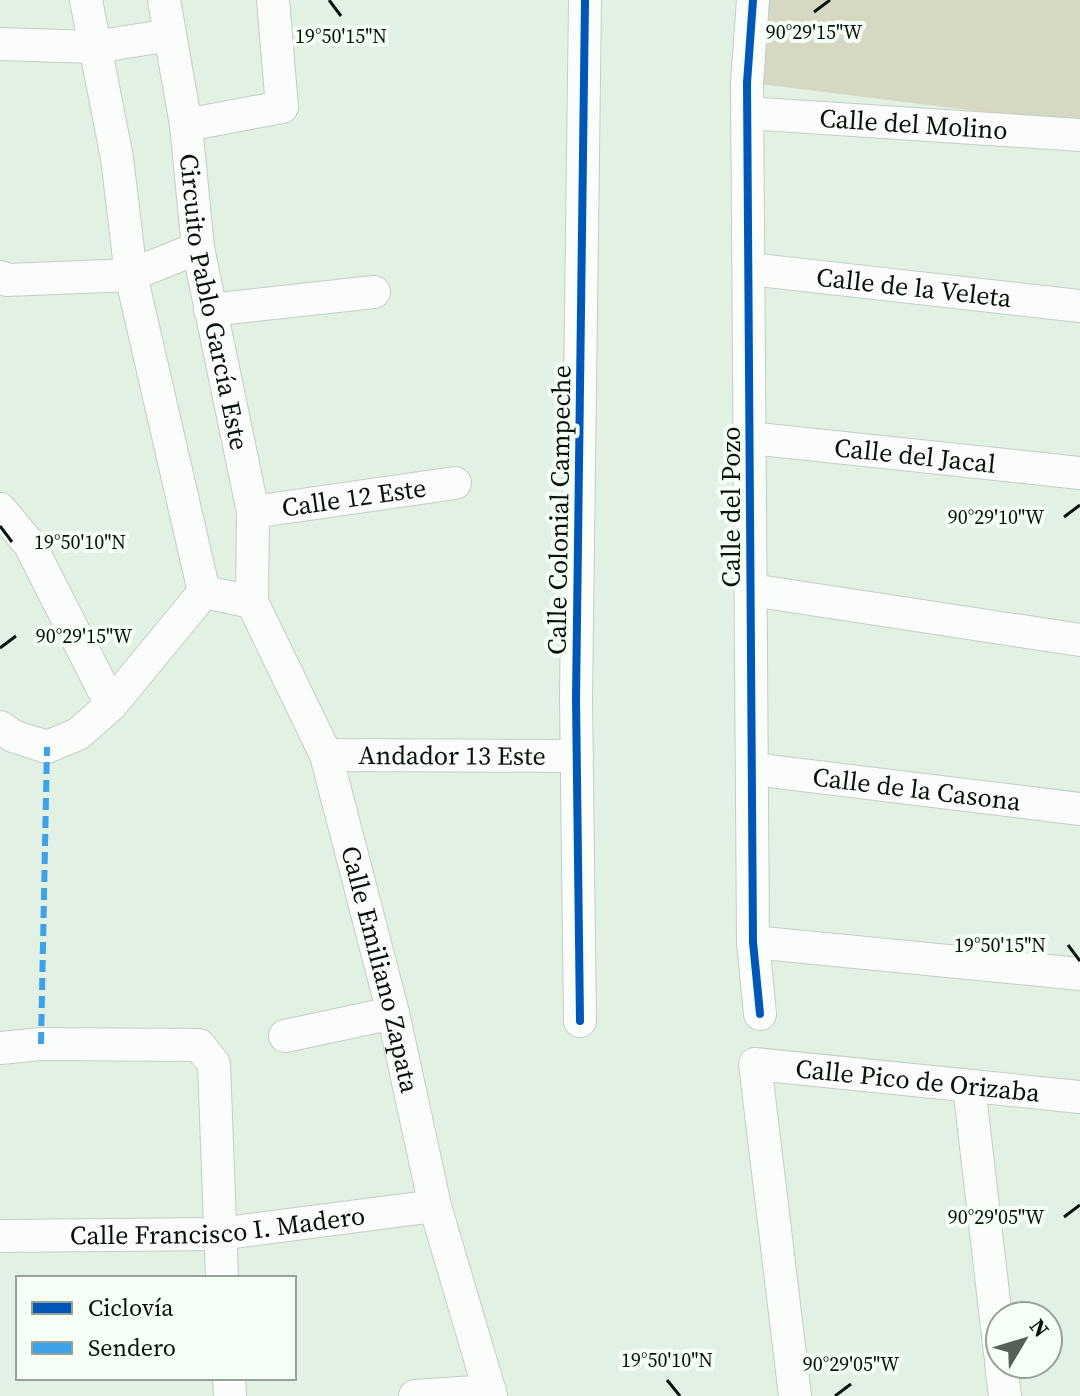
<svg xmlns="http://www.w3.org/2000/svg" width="1080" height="1396" viewBox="0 0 1080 1396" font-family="'Source Serif 4',serif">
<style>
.green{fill:#d6d8c4}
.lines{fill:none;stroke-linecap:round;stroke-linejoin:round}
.minor-casing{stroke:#c2cec3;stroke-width:34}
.minor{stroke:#fbfdfb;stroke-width:32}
.quiet{stroke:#3ca2e9;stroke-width:6;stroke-dasharray:12 6;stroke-linecap:butt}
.cycleway-casing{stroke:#f5fff5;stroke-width:13}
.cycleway{stroke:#0057b8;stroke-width:8}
.ticks{fill:none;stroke:#0a130a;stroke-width:3}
.labels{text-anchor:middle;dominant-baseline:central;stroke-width:8;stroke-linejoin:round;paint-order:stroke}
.street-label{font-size:26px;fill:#0a130a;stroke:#f5fff5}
.ticks-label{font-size:20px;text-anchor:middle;fill:#0a130a;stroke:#f5fff5;stroke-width:8;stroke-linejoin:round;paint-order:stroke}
</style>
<rect width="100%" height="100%" fill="#e3f1e4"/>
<path class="green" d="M757,0h323v124l-329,-41z"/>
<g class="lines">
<defs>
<g id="minor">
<path d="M86,0l31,158 14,117 73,317"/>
<path id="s1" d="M164,0l22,125 12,123 55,264 -1,90"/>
<path d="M753,0l-6,83 6,859 7,72"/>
<path d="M0,44l95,3 75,-12"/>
<path id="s2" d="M748,113l332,22"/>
<path d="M186,125l96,-18 -9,-107"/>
<path id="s3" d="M749,269l331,37"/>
<path d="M0,277l7,3 124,-5 67,-27"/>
<path d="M210,310l164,-18"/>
<path id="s4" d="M750,438l330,35"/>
<path d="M0,509l30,36 81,160"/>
<path id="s5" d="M253,512l202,-29"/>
<path d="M751,590l329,50"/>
<path id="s6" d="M204,592l48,10 74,153 67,258 42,193 56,190"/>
<path d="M0,727l13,9 34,11 31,-13 33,-29 93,-113"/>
<path id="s7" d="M326,755l251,1"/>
<path id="s8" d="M752,769l328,40"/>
<path d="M753,942l327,32"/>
<path d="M580,1021l-4,-323 9,-698"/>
<path d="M285,1036l108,-23"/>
<path d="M0,1048l41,-4 158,1 15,19 8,214"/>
<path d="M969,1086l31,267"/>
<path id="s9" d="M0,1236l219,-2 216,-28"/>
<path d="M1001,1364l4,32"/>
<path d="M229,1378l1,18"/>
<path d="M415,1396l75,-5"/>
<path id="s10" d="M795,1396l-40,-332 325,33"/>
</g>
</defs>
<use href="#minor" class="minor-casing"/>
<use href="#minor" class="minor"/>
<path class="quiet" d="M41,1044l6,-297"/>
<defs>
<path id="cycleway" d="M753,0l-6,83 6,859 7,72
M580,1021l-4,-323 9,-698"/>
</defs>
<use href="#cycleway" class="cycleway-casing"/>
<use href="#cycleway" class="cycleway"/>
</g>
<path class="ticks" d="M329,0l12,16M814,12l16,-12M1064,517l16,-12M0,526l12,16M0,648l16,-12M1068,945l12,16M1064,1217l16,-12M667,1380l13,16M835,1396l16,-12"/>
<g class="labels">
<g class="street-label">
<text stroke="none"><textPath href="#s2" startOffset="166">Calle del Molino</textPath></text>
<text stroke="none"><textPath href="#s3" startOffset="166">Calle de la Veleta</textPath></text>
<text stroke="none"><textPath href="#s1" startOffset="306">Circuito Pablo García Este</textPath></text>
<text stroke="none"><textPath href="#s4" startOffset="166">Calle del Jacal</textPath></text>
<text stroke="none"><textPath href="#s5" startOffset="102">Calle 12 Este</textPath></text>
<text transform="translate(731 507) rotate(-90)">Calle del Pozo</text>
<text transform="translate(559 510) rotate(-89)">Calle Colonial Campeche</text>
<text stroke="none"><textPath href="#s7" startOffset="126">Andador 13 Este</textPath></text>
<text stroke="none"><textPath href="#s8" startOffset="166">Calle de la Casona</textPath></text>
<text stroke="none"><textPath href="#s6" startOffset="440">Calle Emiliano Zapata</textPath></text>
<text stroke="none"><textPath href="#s10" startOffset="498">Calle Pico de Orizaba</textPath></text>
<text stroke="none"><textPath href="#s9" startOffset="218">Calle Francisco I. Madero</textPath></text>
</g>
</g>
<g class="ticks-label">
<text x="814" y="39">90°29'15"W</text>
<text x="341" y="43">19°50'15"N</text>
<text x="996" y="524">90°29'10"W</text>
<text x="80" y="549">19°50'10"N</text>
<text x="84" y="643">90°29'15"W</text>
<text x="1000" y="952">19°50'15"N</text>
<text x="996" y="1224">90°29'05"W</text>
<text x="667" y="1367">19°50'10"N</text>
<text x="851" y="1371">90°29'05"W</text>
</g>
<rect x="16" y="1276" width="280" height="104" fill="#f5fff5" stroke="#97a197" stroke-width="2"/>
<rect x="32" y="1302" width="40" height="12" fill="#0057b8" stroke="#97a197" stroke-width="2"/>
<text x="88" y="1316" font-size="24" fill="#0a130a">Ciclovía</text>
<rect x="32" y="1342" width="40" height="12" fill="#3ca2e9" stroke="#97a197" stroke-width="2"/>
<text x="88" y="1356" font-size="24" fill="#0a130a">Sendero</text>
<g transform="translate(1024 1340) rotate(52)"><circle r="38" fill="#f5fff5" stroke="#97a197" stroke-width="2"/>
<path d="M0-6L14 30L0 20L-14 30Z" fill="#566156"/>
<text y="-12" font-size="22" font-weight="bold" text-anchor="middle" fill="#0a130a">N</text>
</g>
</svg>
